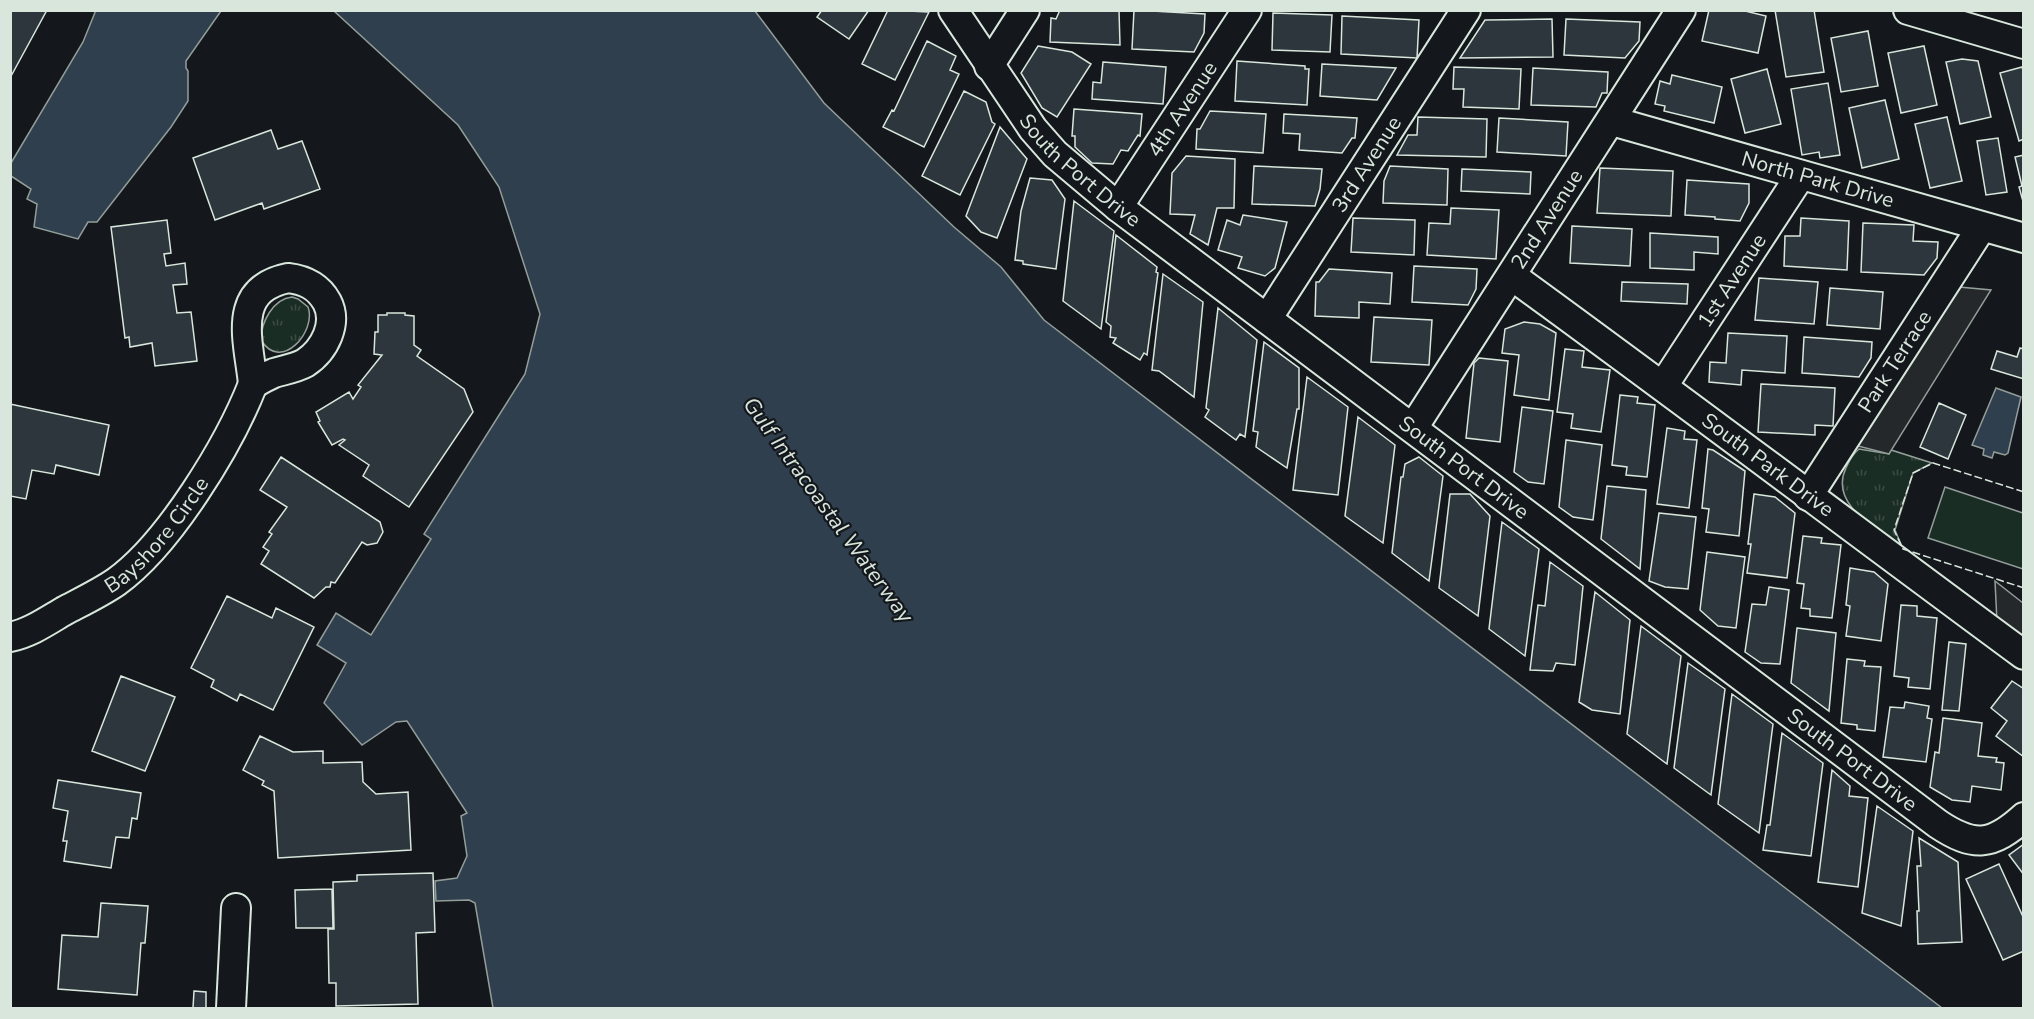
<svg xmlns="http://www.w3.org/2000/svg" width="2034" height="1019" viewBox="0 0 2034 1019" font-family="'Nunito Sans',sans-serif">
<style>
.grass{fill:url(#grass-tufts);stroke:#939e99;stroke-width:1.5}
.green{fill:#1a2d24;stroke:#939e99;stroke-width:1.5}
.parking{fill:#24282b;stroke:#939e99;stroke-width:1.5}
.water{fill:#2f3f4d;stroke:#939e99;stroke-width:1.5}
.building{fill:#2c363c;stroke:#d8e6dc;stroke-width:1.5}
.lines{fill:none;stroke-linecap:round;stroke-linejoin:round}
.street-casing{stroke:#d8e6dc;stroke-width:32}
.street{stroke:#14181c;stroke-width:28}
.fence{stroke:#d8e6dc;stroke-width:1.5;stroke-dasharray:8 3;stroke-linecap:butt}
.labels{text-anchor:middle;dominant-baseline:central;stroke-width:4.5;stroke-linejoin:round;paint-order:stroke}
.street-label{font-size:21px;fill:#d8e6dc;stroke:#14181c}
.water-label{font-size:22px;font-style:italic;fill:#d8e6dc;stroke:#14181c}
</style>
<defs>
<pattern id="grass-tufts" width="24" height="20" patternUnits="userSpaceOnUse" patternTransform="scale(1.5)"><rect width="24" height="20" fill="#1a2d24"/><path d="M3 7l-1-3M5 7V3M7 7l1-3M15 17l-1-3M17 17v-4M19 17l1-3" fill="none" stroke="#3b4b43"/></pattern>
</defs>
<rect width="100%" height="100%" fill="#14181c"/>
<path class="grass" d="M292,297l6,2 10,8c9,24 -27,66 -47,33 0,-18 12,-41 31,-43z
M1859,449l30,5 2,-4 41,13 -19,10 -18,57 8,19c-24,-19 -75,-44 -57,-81 3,-7 7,-14 13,-19z"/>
<path class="green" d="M1945,487l78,26v56l-95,-31z"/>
<path class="parking" d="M1959,287l32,3 -102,164 -31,-8z
M1995,581l28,22v39l-26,-20z"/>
<path class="water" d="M96,10l125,1 -35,50v7l2,3v30l-17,26 -74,95h-9l-10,17 -44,-12 3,-23 -10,-5 4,-10 -20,-13v-13l72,-121z
M334,11h421l69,92 130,124 47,40 43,53 898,688h-1449l-18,-105 -6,-3 -33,1 -1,-20 22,-3 10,-22 -6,-40 6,-3 -60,-92 -11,1 -34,23 -38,-42 22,-40 -29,-18 19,-32 35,22 60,-96 -7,-5 101,-160 15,-60 -41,-127 -41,-62z
M1996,388l25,9 -13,56 -3,2 -11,-3 -2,6 -9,-3 1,-6 -12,-4z"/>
<path class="building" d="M10,10h37l-37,68z
M822,10h47l-20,29 -32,-22z
M888,10l41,2 -34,68 -33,-16z
M1060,10h59l1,35 -70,-3 1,-24 5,1z
M1134,10l71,4 -1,19 -10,19 -62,-3z
M1709,10h32l25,6 -8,37 -56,-12z
M1775,10h39l10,62 -38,5z
M1273,13l59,2 -2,37 -58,-2z
M1342,16l77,4 -2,38 -76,-4z
M1552,19l1,38 -93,1 25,-38z
M1566,19l74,3 -1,19 -14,17 -61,-3z
M1868,31l10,55 -37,6 -10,-54z
M927,41l29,15 -6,14 9,4 -35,73 -41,-20 9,-17 2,1z
M1038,46l34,6 19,12 -34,53 -15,-9 -21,-35z
M1924,46l13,59 -36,8 -13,-60z
M1962,59l16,2 13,56 -31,7 -14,-62z
M1237,61l68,5v3h4l-2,36 -72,-4z
M1103,62l63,5 -3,37 -71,-5 1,-17 8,1z
M1322,64l74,4 -19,32 -57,-4z
M1454,67l67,2 -2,40 -56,-2 1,-18h-11z
M2022,67l2,7v65l-5,2 -19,-68z
M1533,68l75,4 -1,21h-5l-6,14 -65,-2z
M1767,69l14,55 -36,9 -14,-54z
M1672,75l50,12 -8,36 -50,-12 1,-5 -10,-2 5,-23 10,3z
M1828,83l12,72 -20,3 -1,-6 -17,3 -11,-66z
M964,91l22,11 6,20 3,2 -35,71 -38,-19z
M1885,100l14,59 -37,9 -13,-60z
M1074,109l68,5 -2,22 -2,-1 -10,16 -7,-1 -8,14 -21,-1 -17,-16v-11h-3z
M1210,111l56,3 -3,39 -67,-4 1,-20h3z
M1284,114l73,4 -2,20h-3l-10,15 -43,-3 1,-16 -17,-1z
M1418,117l69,2 -1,38 -89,-2 11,-20h9z
M1947,117l15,64 -32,7 -15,-64z
M1499,118l69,4 -2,34 -69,-4z
M1000,127l27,32 -30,79 -16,-6 -15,-16z
M271,130l7,19 24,-8 18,48 -56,20 -2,-6 -47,17 -22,-62z
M1998,138l9,54 -21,3 -9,-54z
M2024,155v50l-5,-18 3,-1 -7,-29z
M1186,156l49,3 -1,49h-17l-9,37 -18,-11 5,-19 -25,-1 2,-41z
M1254,166l68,3 -2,20 -5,17 -63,-2z
M1390,166l58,3 -1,36 -64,-2 1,-22z
M1600,168l73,3 -2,45 -74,-3z
M1462,169l69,3 -1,22 -69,-3z
M1030,178l22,2 13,19 -9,70 -33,-5v-3l-8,-1 6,-49z
M1687,180l62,4v19l-9,18 -25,-2v-2l-30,-2z
M1074,201l40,30 -13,98 -38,-28z
M1451,208l48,2 -3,49 -69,-4 2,-32 21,1z
M1243,215l44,7 -12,46 -10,8 -27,-8 4,-11 -24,-7 9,-30 13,5z
M1353,218l62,2 -1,35 -63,-3z
M1801,218l48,3 -2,49 -63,-4 1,-30h15z
M167,220l4,33 -7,1 2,12 19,-3 2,21 -14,1 4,28 14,-1 6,49 -42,5 -3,-23 -22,4 -1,-10 -4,1 -14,-111z
M1863,223l51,2 -1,16 25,1 -1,16 -13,17 -63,-3z
M1572,226l60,3 -2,37 -60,-3z
M1650,233l68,4v17l-24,-2v18l-44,-2z
M1116,235l41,32 -1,5 2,1 -11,82 -3,-2 -4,7 -27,-17 3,-5 -6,-1 1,-11 -5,-4z
M1414,266l63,3 -1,20 -8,16 -56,-3z
M1329,269l63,4 -2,31 -31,-2v16l-44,-2 1,-34h3z
M1163,274l40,28 -9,95 -35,-26 -7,-1z
M1759,278l59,4 -4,42 -59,-4z
M1622,282l66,2 -1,20 -66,-3z
M1830,288l53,4 -3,37 -53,-4z
M1218,308l39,32 -12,97 -5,-3 -4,6 -31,-23 4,-7 -3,-2z
M387,313h18v2l9,1v29l7,5 -4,6 47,33 9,23 -64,95 -46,-31 6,-11 -30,-20 6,-5 -2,-1 -11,6 -14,-23 2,-1 -4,-9 33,-20 4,7 8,-12 -3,-2 24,-30 -8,-1 1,-22h3v-17h9z
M1374,317l58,3 -3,45 -58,-3z
M1524,322l16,2 16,9 -7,67 -35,-5 5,-40 -17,-2 3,-24z
M1728,333l59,3 -2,37 -43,-3 -1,15 -32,-3 1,-20 16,1z
M1804,337l68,5 -1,16 -12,19 -57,-4z
M1264,342l35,26v41h-2l-10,59 -31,-21 2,-15 -5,-1z
M2020,348l4,1v30l-33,-10 6,-18 20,6z
M1565,349l19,2 -2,16 28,3 -9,62 -30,-4 2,-14 -16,-2z
M1479,358l29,3 -8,81 -34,-4 8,-75z
M1307,377l41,30 -10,88 -45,-5z
M1761,384l74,4 -2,38 -18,-1v10l-57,-3z
M1620,395l18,2 -1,6 18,2 -8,72 -21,-2 1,-8 -15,-2z
M1939,403l27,12 -18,44 -28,-12z
M10,404l99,21 -10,50 -43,-10 -2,9 -22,-4 -6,29 -16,-3z
M1522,407l31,4 -9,73 -16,-2 -14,-10z
M1358,417l37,28 -12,98 -38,-27z
M1667,428l18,3 -1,8 13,1 -8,68 -32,-4z
M1566,440l36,5 -9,75 -20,-3 -14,-10z
M1708,449l5,1 32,21 -6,65 -33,-4 3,-23 -7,-1z
M281,457l99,65 3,10 -6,11 -10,2 -5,-3 -27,41 -4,-1 -1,5h-4l-12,11 -53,-34 8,-13 -6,-4 9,-13 -3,-2 18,-25 -27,-17z
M1419,457l24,19 -14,105 -37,-28 9,-76h2l2,-13z
M1607,486l39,4 -6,79 -39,-30z
M1450,494h20l20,22 -12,100 -39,-28z
M1754,494l21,3 20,16 -8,65 -40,-5 4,-29h-3z
M1659,513l37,4 -8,72 -23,-2 -16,-6z
M1502,522l37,27 -14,107 -36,-27z
M1803,536l19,2 -1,5 20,2 -9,73 -22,-2v-7l-9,-1 3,-24 -7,-1z
M1707,552l38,5 -9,71 -18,-2 -18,-16z
M1550,562l33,24 -8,79 -19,-2 -3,8 -23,-1 8,-65 7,1z
M1850,568l24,4 14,12 -7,57 -35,-5 4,-30 -4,-1z
M1769,587l20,3 -9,74 -19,-1 -16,-11 7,-48 14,1z
M1595,592l35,28 -10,94 -28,-4 -13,-8z
M227,596l45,22 4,-10 38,19 -41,83 -33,-16 -3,7 -26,-14 3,-7 -23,-12z
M1901,605l16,1v10l20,2 -7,71 -22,-2 1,-9 -15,-2z
M1641,626l40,30 -14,108 -40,-30z
M1797,628l39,5 -7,78 -38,-28z
M1949,642l17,2 -7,67 -17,-1z
M1847,659l18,2 -1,5 17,1 -6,64 -18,-2v-4l-16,-2z
M1688,663l37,26 -14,106 -37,-27z
M121,676l54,21 -30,74 -53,-20z
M2012,681l12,8v68l-28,-21 11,-15 -16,-13z
M1732,694l41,30 -14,109 -41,-29z
M1905,702l24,4 -2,12 5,1 -6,43 -43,-5 7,-50 14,1z
M1943,718l39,5 -4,33 19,2 -1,4 8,1 -3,27 -29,-4 -2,16 -18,-2 -22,-13 5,-35 4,1z
M1782,733l41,30 -12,93 -48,-6 4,-25h3z
M260,736l33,16 30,-1v12l39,-1 1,20 13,12 32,-2 3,58 -133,8 -4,-67 -12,-6 2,-4 -21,-11z
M1832,770l18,16 -1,10 19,2 -10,89 -40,-5z
M58,780l83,13 -4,26 -5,-1 -3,20 -13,-1 -5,31 -47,-7 3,-20h-4l5,-30 -15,-3z
M1877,806l36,25 -12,95 -39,-13z
M1919,838l39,24 4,80 -44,2 -1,-33h2l-2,-45h4z
M2024,844v31l-15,-20z
M1999,864l25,55v32l-21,9 -37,-81z
M433,873l2,59 -19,1 2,71 -82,2v-23h-7l-1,-54h6l-1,-47 24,-1v-6z
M332,889l1,39h-37l-1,-38z
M101,903l47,3 -3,37h-4l-4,52 -79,-6 4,-54 36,2z
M194,991l12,1v16h-13z"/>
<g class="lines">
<defs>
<g id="street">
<path id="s1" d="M953,10l80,119 22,25 63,53 820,617c36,24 54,22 86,-7"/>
<path d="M1908,10l116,34"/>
<path d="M989,66l36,-56"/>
<path id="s2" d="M1612,121l412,117"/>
<path id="s3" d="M1118,207l129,-197"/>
<path id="s4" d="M1512,276c172,125 341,253 512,379"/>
<path d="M288,278c17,2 30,8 39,24 11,21 -2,48 -22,61 -9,5 -21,7 -31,10 -7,3 -14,7 -21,11 -4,-42 -23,-94 35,-106z"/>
<path id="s5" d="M1267,319l199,-309"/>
<path id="s6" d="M1663,386l137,-210"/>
<path id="s7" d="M1413,428l268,-418"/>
<path id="s8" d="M1808,496l173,-268"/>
<path id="s9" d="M10,637c20,-4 37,-16 54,-26 17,-9 36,-18 52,-29 53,-38 113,-137 137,-198"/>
<path d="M231,1008l5,-100"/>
</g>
</defs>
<use href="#street" class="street-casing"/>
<use href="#street" class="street"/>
<path class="fence" d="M2024,492l-91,-29 -20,10 -19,57 9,19 121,39"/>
</g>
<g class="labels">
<g class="street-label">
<text stroke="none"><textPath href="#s3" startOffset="117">4th Avenue</textPath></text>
<text stroke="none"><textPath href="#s5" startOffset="184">3rd Avenue</textPath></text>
<text stroke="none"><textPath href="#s1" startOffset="206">South Port Drive</textPath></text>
<text stroke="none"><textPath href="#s2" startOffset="214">North Park Drive</textPath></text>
<text stroke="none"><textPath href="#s7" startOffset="248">2nd Avenue</textPath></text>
<text stroke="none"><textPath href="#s6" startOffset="126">1st Avenue</textPath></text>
<text stroke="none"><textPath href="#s8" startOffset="160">Park Terrace</textPath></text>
<text stroke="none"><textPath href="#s4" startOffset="318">South Park Drive</textPath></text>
<text stroke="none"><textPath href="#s1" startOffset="692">South Port Drive</textPath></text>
<text stroke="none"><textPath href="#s9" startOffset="182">Bayshore Circle</textPath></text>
<text stroke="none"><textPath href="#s1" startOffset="1178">South Port Drive</textPath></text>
</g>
<g class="water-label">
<text transform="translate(828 510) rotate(54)">Gulf Intracoastal Waterway</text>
</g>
</g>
<rect width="2034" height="1019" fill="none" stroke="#d8e6dc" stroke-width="24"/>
</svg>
